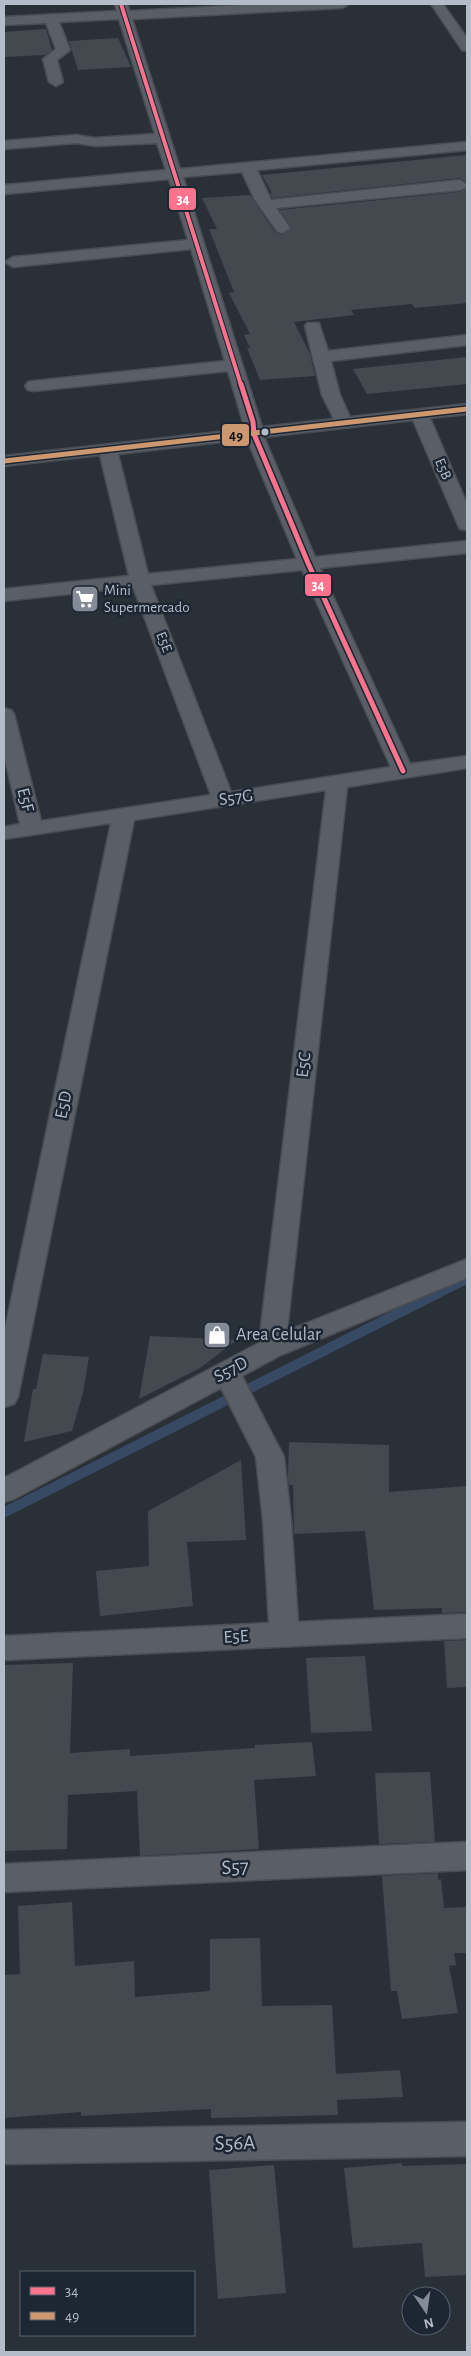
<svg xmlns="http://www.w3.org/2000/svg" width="471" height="2356" viewBox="0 0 471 2356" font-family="'Alegreya Sans',sans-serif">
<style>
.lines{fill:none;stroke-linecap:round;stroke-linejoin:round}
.stream{stroke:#384963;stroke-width:10}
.building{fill:#444950}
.minor-casing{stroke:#484c53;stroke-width:3}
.minor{fill:#5a5e66;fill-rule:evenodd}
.bus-1-far1-casing{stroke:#1d2633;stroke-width:6}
.bus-1-casing{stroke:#1d2633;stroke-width:8}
.bus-2-casing{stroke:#1d2633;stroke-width:8}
.bus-1-far1{stroke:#fc738d;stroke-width:4}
.bus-1{stroke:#fc738d;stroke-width:5}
.bus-2{stroke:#cd976f;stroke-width:5}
.bus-dot{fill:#b4bcc9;stroke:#1d2633;stroke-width:2}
.labels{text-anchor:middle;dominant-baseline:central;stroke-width:5;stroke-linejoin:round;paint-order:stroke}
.far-street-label{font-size:15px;fill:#b4bcc9;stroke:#1d2633}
.far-poi-label{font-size:15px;fill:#b4bcc9;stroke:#1d2633;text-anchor:start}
.street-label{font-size:18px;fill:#b4bcc9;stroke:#1d2633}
.poi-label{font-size:18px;fill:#b4bcc9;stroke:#1d2633;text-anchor:start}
.near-street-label{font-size:21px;fill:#b4bcc9;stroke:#1d2633}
.line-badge{stroke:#1d2633;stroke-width:2}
.badge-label{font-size:14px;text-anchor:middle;font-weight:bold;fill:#fff}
.pale-badge-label{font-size:14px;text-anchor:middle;font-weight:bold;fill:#111}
</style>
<rect width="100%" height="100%" fill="#2a3038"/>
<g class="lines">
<path class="stream" d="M5,1512l461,-233"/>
</g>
<path class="building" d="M46,29l6,21 -7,5 -41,2v-25z
M118,38l13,29 -53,3 -9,-29z
M467,155v28l-7,-5 -188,20 -2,-5h2l-10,-18z
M467,188v115l-52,5 -3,-4 -61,6 3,5 -60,7 16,32 5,22 -55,4 -13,-32h3l-6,-13 6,-1 -21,-41 5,-1 -25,-63h8l-15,-31 48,-3 25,37 6,3 11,-7 -13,-18 181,-18z
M467,357v27l-100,10 -14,-25z
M150,1336l87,4 -37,28 -61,31z
M43,1354l46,3 -6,36 -11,38 -48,11 9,-53h3z
M289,1442l100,3v47l78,-6v126l-25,1v-5l-68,2 -9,-79 -71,3 -1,-49h-4l-1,-6z
M241,1460l5,80 -59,2 6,64 -93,10 -4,-45 53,-5 -1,-55z
M467,1640v47l-20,1 -3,-47z
M365,1656l7,75 -61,2 -5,-75z
M73,1663l-3,90 60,-4v7l125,-8v-3l57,-3 4,34 -62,4 5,69 -119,7 -3,-65 -69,4 -1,54 -63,2v-186z
M430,1772l5,70 -56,2 -4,-71z
M438,1873v7l3,-1 3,29 23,-1v46h-13l2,12 -7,1 9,47 -56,6 -5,-28h-6l-9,-115z
M72,1902l3,64 59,-5 1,36 75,-6v-52l50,-1 2,68 70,-1 4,69 64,-4 3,27 -66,3 1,15 -127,3v-9l-130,7v-4l-77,6v-143l16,-1 -2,-68z
M402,2163v3l65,-2v111l-42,2 -3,-34 -69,5 -9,-80z
M274,2165l12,128 -68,6 -9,-129z"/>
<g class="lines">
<defs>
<path id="minor" d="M115,4h12l3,7 138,-7h81l-7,4 -210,11 48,150 287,-27v8l-210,20 14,30 189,-20 7,5 -2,3 -5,2 -184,18 14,20 -8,5 -5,-2 -22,-31 -13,-28 -59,5 79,250 72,-8 -12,-24 -17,-69 2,-3h12l9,28 139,-16v10l-136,16 9,34 10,22 117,-13v10l-37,4 37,86v26l-7,-1 -2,-4 -45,-105 -149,17 51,120 152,-16v12l-147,15 90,196 57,-8v12l-120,19 -60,544 180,-72v19l-186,77 -39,21 42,81 7,63 7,102 169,-8v24l-463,22v-24l265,-13 -6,-103 -7,-63 -35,-69 -207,111 -10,3v-24l255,-135 67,-553 -192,30 -116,577 -4,7 -10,3v-73l107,-511 -107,16v-12l16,-3 -16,-69v-47l7,2 3,4 27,107 170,-26 -78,-208 -129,14v-12l125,-13 -29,-121 -96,11v-10l241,-27 -17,-58 -194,20 -6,-1 -3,-4 3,-4 6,-1 191,-20 -34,-112 -178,18 -8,-5 8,-5 175,-17 -19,-61 -165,15v-9l162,-15 -9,-27 -62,3 -19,-3 -72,6v-8l72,-6 19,3 60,-4 -36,-115 -60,3 11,28 -13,10 6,22 -7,4 -7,-4 -6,-23 13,-10 -10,-26 -42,2v-8l113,-6zM247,439l50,120 -149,15 -30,-120zM302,570l89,197 -160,25 -80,-207z
M431,4h12l24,34v13l-5,-1z
M467,1842v28l-463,22v-28z
M467,2122v34l-463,8v-34z"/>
</defs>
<use href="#minor" class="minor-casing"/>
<use href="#minor" class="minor"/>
<defs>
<path id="bus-1-far1" d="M121,4l120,381"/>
<path id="bus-1" d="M241,384l12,38 1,12 54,129 95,208"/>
<path id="bus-2" d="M4,461l463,-52"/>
</defs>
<use href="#bus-1-far1" class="bus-1-far1-casing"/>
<use href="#bus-1" class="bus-1-casing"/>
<use href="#bus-2" class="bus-2-casing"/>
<use href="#bus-1-far1" class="bus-1-far1"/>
<use href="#bus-1" class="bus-1"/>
<use href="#bus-2" class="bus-2"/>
</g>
<defs>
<symbol id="supermarket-square" viewBox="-11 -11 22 22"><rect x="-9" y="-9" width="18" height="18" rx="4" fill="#848b96" stroke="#1d2633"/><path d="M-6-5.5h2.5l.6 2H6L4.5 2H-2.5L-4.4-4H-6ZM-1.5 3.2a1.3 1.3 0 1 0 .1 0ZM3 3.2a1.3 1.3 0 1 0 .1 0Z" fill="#fff"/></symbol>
<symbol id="shop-square" viewBox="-11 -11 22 22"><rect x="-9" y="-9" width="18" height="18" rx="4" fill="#848b96" stroke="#1d2633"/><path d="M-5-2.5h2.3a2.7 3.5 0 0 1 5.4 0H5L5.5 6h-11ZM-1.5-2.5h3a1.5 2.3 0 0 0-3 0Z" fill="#fff"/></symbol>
</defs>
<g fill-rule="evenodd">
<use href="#supermarket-square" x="69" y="583" width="32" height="32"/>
<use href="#shop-square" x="201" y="1319" width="32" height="32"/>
</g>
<circle class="bus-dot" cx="265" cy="432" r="4.5"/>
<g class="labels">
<g class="far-street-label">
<text transform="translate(443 469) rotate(67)">E5B</text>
<text transform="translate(164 642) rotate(69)">E5E</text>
</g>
<g class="far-poi-label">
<text x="104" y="590">Mini<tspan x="104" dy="17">Supermercado</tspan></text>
</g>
<g class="street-label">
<text transform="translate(236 798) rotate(-8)">S57G</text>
<text transform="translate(25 800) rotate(76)">E5F</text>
<text transform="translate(304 1065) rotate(-83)">E5C</text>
<text transform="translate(64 1105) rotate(-78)">E5D</text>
<text transform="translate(231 1370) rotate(-28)">S57D</text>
<text transform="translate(236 1637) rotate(-3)">E5E</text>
</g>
<g class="poi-label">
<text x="236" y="1335">Area Celular</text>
</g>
<g class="near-street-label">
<text transform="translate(235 1867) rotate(-3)">S57</text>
<text transform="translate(235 2143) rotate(-1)">S56A</text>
</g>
</g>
<g class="line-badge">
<rect x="168" y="187" width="29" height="24" rx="5" fill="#fc738d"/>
<rect x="221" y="423" width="29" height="24" rx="5" fill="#cd976f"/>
<rect x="304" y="573" width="28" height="24" rx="5" fill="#fc738d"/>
</g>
<g class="badge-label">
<text x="183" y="204">34</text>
<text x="318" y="590">34</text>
</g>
<g class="pale-badge-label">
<text x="236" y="440">49</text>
</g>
<rect width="471" height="2356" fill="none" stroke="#b4bcc9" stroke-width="10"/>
<rect x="20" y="2271" width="175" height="65" fill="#1d2633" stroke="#59626f"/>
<rect x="30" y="2287" width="25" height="8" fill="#fc738d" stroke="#59626f"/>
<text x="65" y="2296" font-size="15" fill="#b4bcc9">34</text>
<rect x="30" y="2312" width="25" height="8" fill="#cd976f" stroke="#59626f"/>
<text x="65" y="2321" font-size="15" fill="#b4bcc9">49</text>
<g transform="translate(426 2311) rotate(167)"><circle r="24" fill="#1d2633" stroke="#59626f"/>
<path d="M0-4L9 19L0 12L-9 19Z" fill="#848b96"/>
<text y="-8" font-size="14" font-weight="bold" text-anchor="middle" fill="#b4bcc9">N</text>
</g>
</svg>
